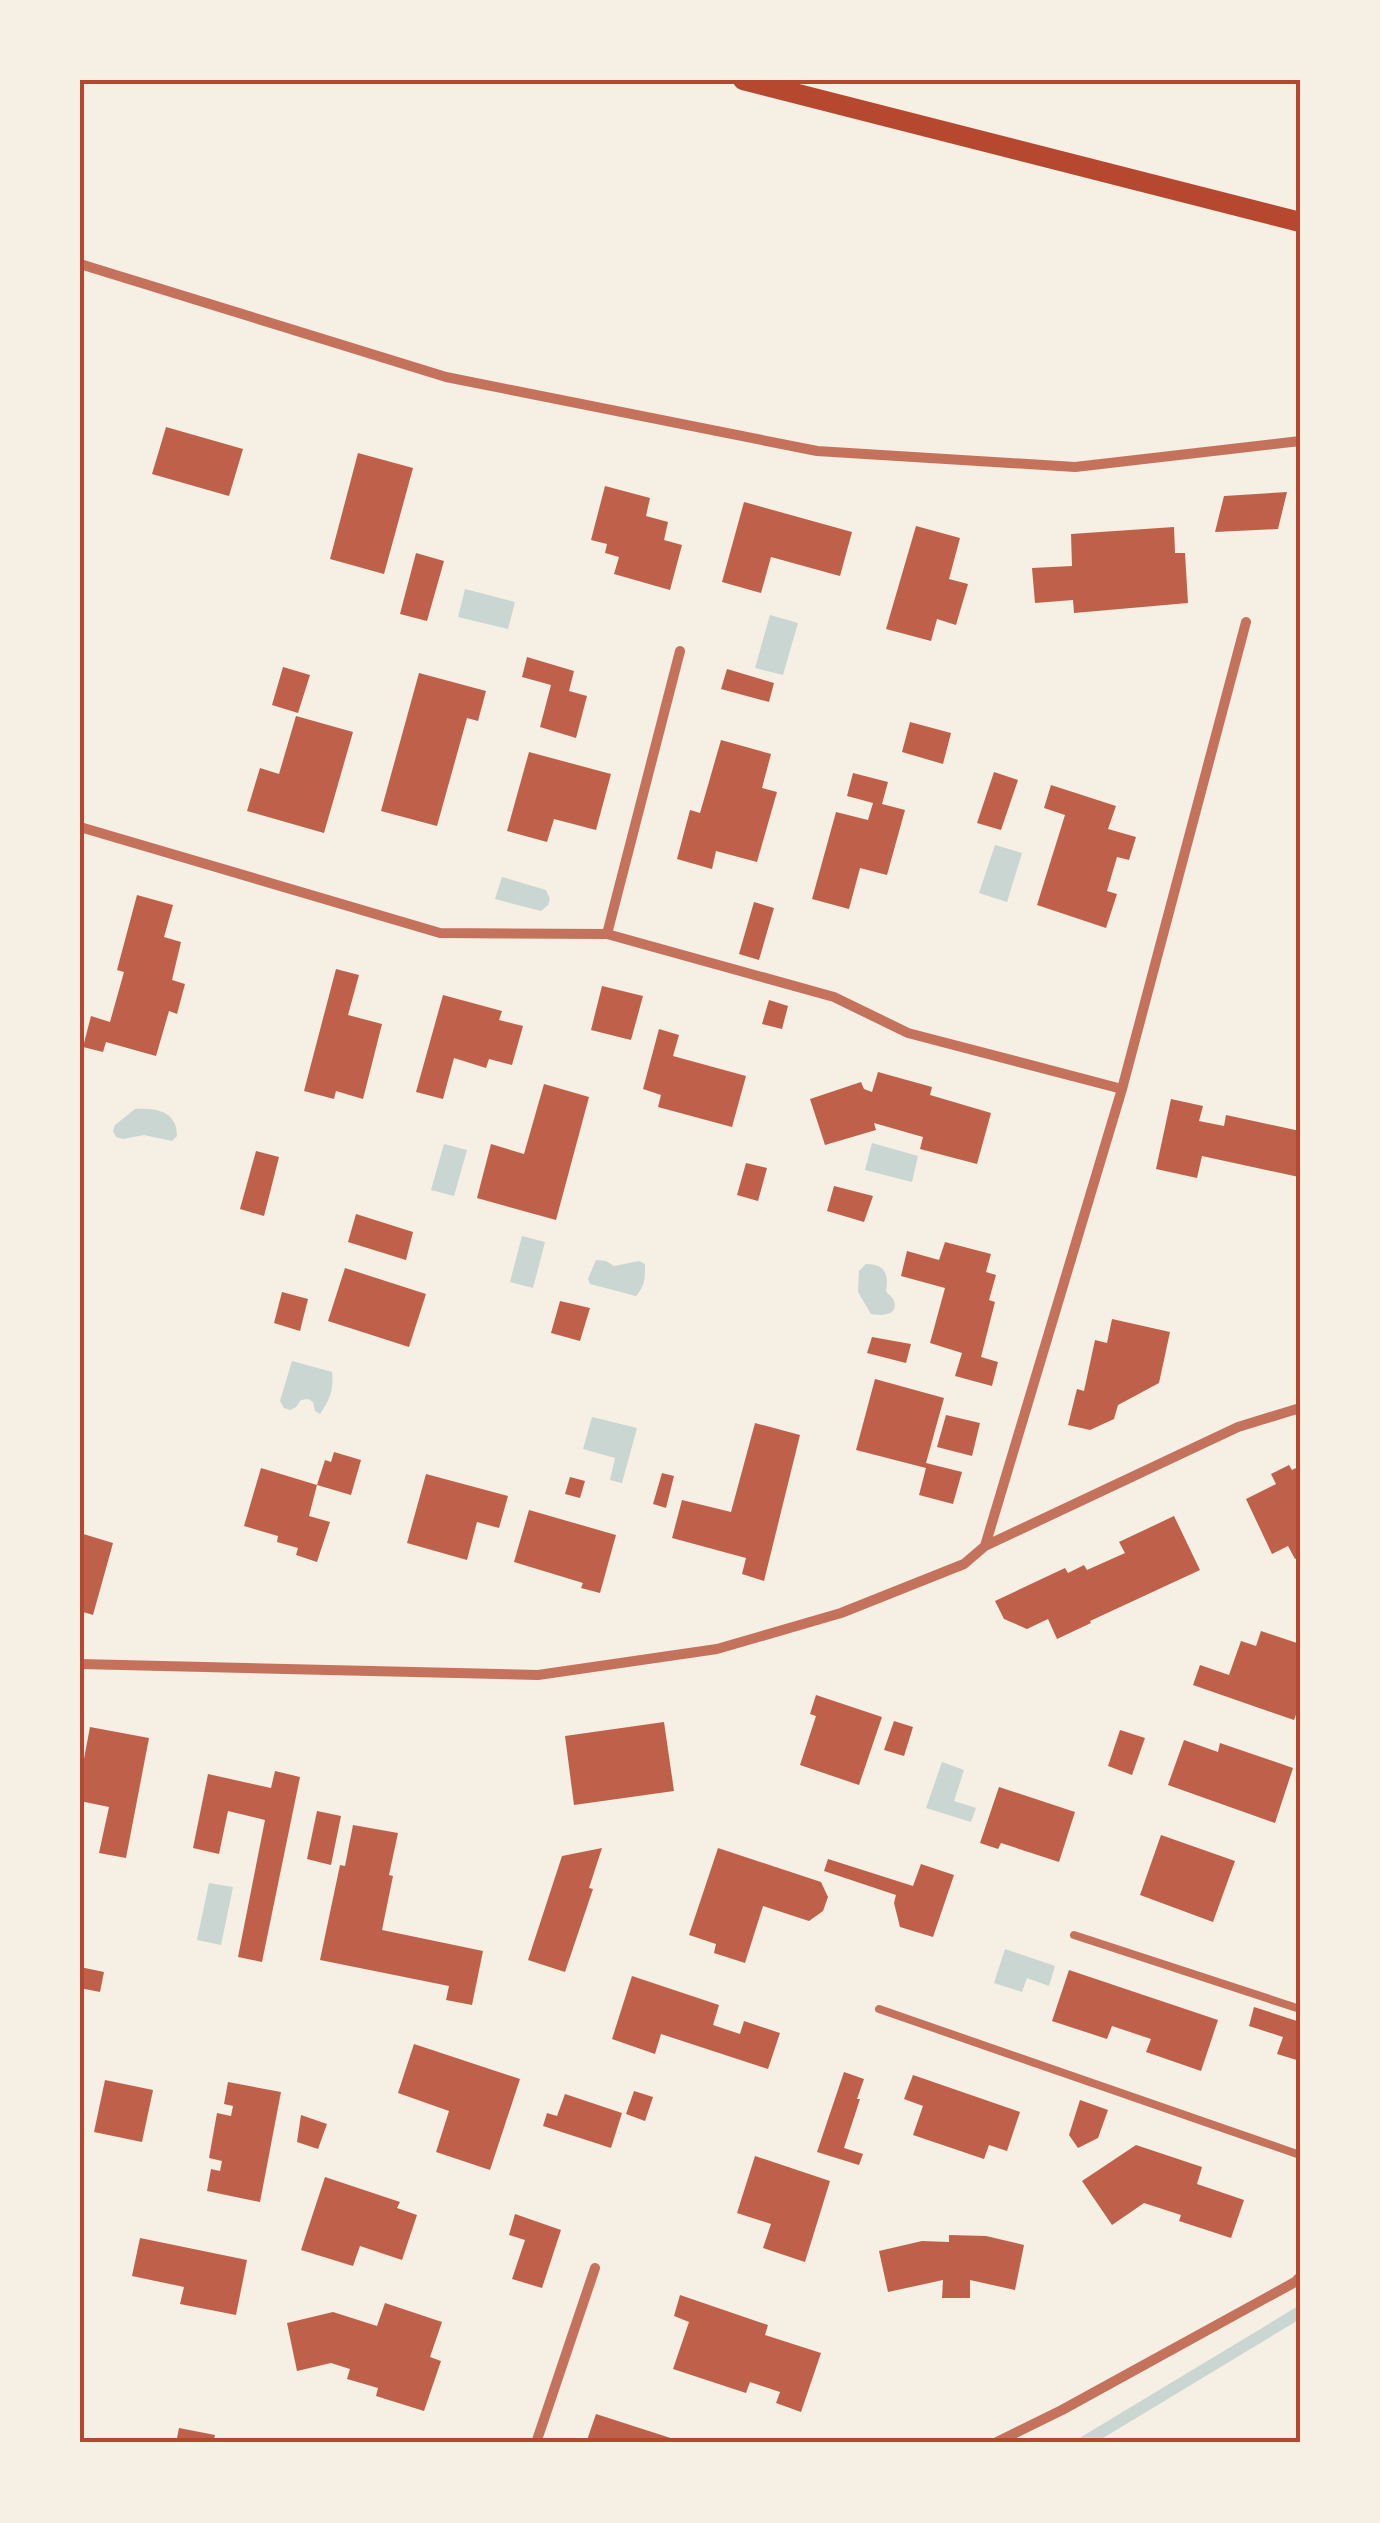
<svg xmlns="http://www.w3.org/2000/svg" width="1380" height="2523" viewBox="0 0 1380 2523" font-family="'Space Grotesk',sans-serif">
<style>
.water{fill:#c9d6d2}
.lines{fill:none;stroke-linecap:round;stroke-linejoin:round}
.stream{stroke:#c9d6d2;stroke-width:12}
.building{fill:#bf614a}
.service{stroke:#c5725c;stroke-width:8}
.minor{stroke:#c5725c;stroke-width:10}
.secondary{stroke:#b5482f;stroke-width:20}
.neatline{fill:none;stroke:#b5482f;stroke-width:4}
</style>
<rect width="100%" height="100%" fill="#f6efe4"/>
<path class="water" d="M465,589l50,13 -7,27 -50,-12z
M770,615l28,8 -15,52 -28,-7z
M995,845l27,8 -15,49 -28,-9z
M502,877l44,13 4,9 -2,6 -7,6 -46,-12z
M135,1109c21,-1 42,2 42,27l-5,5 -28,-6 -21,4 -7,-2 -3,-6 2,-6z
M872,1143l46,13 -6,26 -47,-12z
M444,1144l23,6 -13,46 -23,-6z
M522,1236l23,6 -12,46 -23,-6z
M596,1260l10,1 8,5 25,-5 6,3c0,14 0,22 -9,32l-46,-12 -2,-5z
M866,1264c19,0 23,10 20,27 2,4 7,6 8,10 5,15 -14,15 -23,13l-13,-22 1,-21z
M292,1361l40,11c2,18 -2,27 -12,42l-5,-3 -2,-9 -5,-3 -7,1 -5,7 -6,3 -6,-2 -4,-7z
M592,1417l45,11 -15,55 -12,-3 5,-22 -32,-9z
M942,1762l22,8 -10,31 22,7 -5,14 -45,-14z
M209,1883l24,4 -12,58 -24,-5z
M1005,1949l50,17 -6,20 -22,-8 -5,14 -28,-9z"/>
<g class="lines">
<path class="stream" d="M1083,2443l217,-131"/>
</g>
<path class="building" d="M166,427l77,22 -14,47 -77,-22z
M358,453l55,15 -29,106 -54,-15z
M605,486l45,12 -4,18 22,6 -4,18 18,5 -12,45 -56,-16 5,-17 -14,-4 2,-9 -16,-4z
M1287,492l-9,37 -63,3 9,-36z
M744,502l108,30 -12,44 -69,-19 -10,36 -39,-11z
M916,526l44,12 -11,41 19,5 -12,41 -19,-6 -6,22 -45,-12z
M1174,527l1,26h10l3,50 -114,10 -1,-13 -38,3 -3,-35 40,-2 -1,-32z
M416,553l28,8 -17,60 -27,-7z
M527,657l47,14 -5,20 18,5 -11,42 -36,-11 11,-42 -29,-8z
M283,667l27,8 -12,38 -26,-8z
M727,669l47,14 -5,19 -48,-13z
M419,673l67,18 -8,30 -11,-3 -30,108 -56,-15z
M296,716l57,16 -29,101 -77,-22 13,-43 19,6z
M910,722l41,11 -8,31 -41,-12z
M721,740l50,14 -9,34 15,4 -20,70 -41,-11 -4,18 -35,-10 13,-49 10,3z
M529,752l82,22 -15,56 -42,-11 -7,23 -40,-11z
M994,772l24,8 -17,50 -24,-7z
M853,773l35,9 -6,22 23,6 -18,65 -27,-7 -11,41 -37,-10 24,-87 32,8 5,-17 -26,-7z
M1051,785l65,21 -8,23 28,8 -7,23 -12,-3 -10,34 10,3 -11,34 -69,-23 28,-90 -21,-7z
M137,895l36,10 -9,32 17,5 -9,38 13,4 -8,30 -8,-3 -13,45 -50,-14 -3,10 -20,-5 8,-31 19,6 14,-50 -7,-2z
M754,902l20,6 -15,52 -20,-6z
M336,969l23,6 -11,40 34,9 -19,75 -27,-8 -2,8 -30,-8z
M602,986l41,10 -12,44 -40,-10z
M443,995l59,16 -3,9 24,6 -11,39 -23,-6 -3,9 -32,-10 -11,41 -27,-7z
M769,1000l19,6 -6,23 -20,-5z
M659,1029l20,6 -6,21 73,20 -14,51 -74,-20 3,-12 -18,-6z
M878,1072l54,15 -2,8 61,18 -14,51 -57,-15 3,-12 -49,-14 2,7 -51,15 -15,-46 51,-17 3,7 8,3z
M544,1084l45,13 -33,123 -79,-22 14,-54 33,10z
M1171,1099l32,7 -4,15 25,5 2,-11 74,16 -1,46 -97,-21 -5,22 -41,-9z
M256,1151l23,6 -15,59 -24,-7z
M746,1163l21,5 -9,33 -21,-6z
M834,1186l39,10 -9,26 -37,-11z
M356,1214l57,18 -7,28 -58,-18z
M945,1242l46,12 -5,18 10,3 -7,25 6,2 -14,55 17,5 -6,24 -37,-10 7,-23 -32,-10 15,-55 -44,-12 6,-25 32,9z
M345,1268l81,26 -17,53 -81,-26z
M282,1292l26,7 -8,32 -26,-8z
M560,1301l30,7 -10,33 -29,-8z
M1112,1319l58,13 -11,51 -41,22 -4,14 -24,11 -22,-5 9,-36 7,2 11,-51 12,3z
M872,1337l39,7 -5,19 -39,-10z
M875,1379l69,19 -18,65 36,9 -9,32 -34,-9 7,-27 -70,-18z
M946,1415l34,8 -8,33 -35,-9z
M755,1423l45,12 -36,146 -22,-7 4,-16 -74,-20 10,-38 49,12z
M334,1452l27,8 -10,35 -34,-10 8,-25 6,2z
M1289,1465l3,5 8,-4v91l-5,2 -7,-13 -16,8 -26,-55 30,-15 -5,-10z
M261,1468l56,17 -8,31 21,6 -13,40 -21,-7 2,-7 -21,-6 1,-6 -34,-10z
M662,1473l12,3 -8,32 -13,-4z
M426,1474l82,22 -9,32 -22,-6 -10,38 -60,-17z
M570,1477l15,4 -5,17 -15,-4z
M529,1510l87,25 -16,58 -19,-5 2,-5 -69,-21z
M1174,1516l26,54 -110,51 1,2 -34,16 -9,-20 -21,10 -23,-10 -9,-18 70,-33 3,5 16,-8 3,5 38,-17 -6,-11z
M80,1533l33,10 -20,72 -13,-4z
M1261,1631l39,13v60l-6,16 -101,-35 7,-20 29,10 12,-34 15,5z
M816,1695l66,22 -23,68 -59,-20 16,-49 -6,-2z
M894,1721l19,6 -9,29 -20,-6z
M664,1722l10,69 -100,14 -9,-69z
M90,1727l59,11 -23,120 -27,-5 10,-46 -29,-6v-21z
M1120,1730l25,8 -13,37 -24,-9z
M1184,1740l34,12 2,-9 73,25 -18,55 -107,-38z
M275,1771l25,6 -38,185 -24,-5 27,-137 -37,-9 -9,43 -26,-6 15,-74 63,14z
M999,1787l76,25 -16,50 -58,-19 -3,6 -18,-6z
M317,1811l24,5 -10,49 -24,-6z
M353,1825l45,8 -9,42 4,1 -11,54 101,21 -11,54 -26,-5 3,-14 -129,-26 20,-95 5,1z
M1161,1835l74,26 -22,61 -73,-27z
M602,1848l-13,40 4,1 -28,83 -37,-12 34,-104z
M718,1848l103,34 7,15 -5,14 -14,10 -46,-15 -18,57 -31,-10 2,-9 -27,-9z
M828,1859l85,27 8,-22 33,11 -21,62 -33,-10 -6,-24 2,-8 -72,-24z
M80,1967l24,5 -4,20 -20,-4z
M1069,1970l149,50 -17,51 -55,-19 5,-13 -39,-13 -5,13 -55,-18z
M632,1976l87,29 -6,20 27,9 4,-13 36,12 -12,36 -107,-35 -6,20 -43,-15z
M1254,2007l46,15v39l-23,-7 6,-17 -34,-11z
M414,2044l106,35 -30,91 -54,-18 13,-41 -51,-18z
M844,2072l20,7 -7,20h3l-16,49 19,6 -4,11 -42,-13z
M913,2075l107,37 -13,39 -18,-6 -5,14 -71,-24 10,-29 -19,-7z
M105,2080l48,10 -11,52 -48,-10z
M228,2082l53,10 -21,110 -53,-11 4,-22 9,2 2,-10 -13,-3 8,-45 14,3 2,-10 -9,-2z
M634,2091l19,6 -8,24 -19,-7z
M565,2094l57,19 -11,35 -68,-22 4,-13 10,3z
M1080,2100l28,10 -10,28 -20,10 -9,-13z
M301,2115l26,9 -9,25 -21,-7z
M1136,2145l66,22 -5,17 47,16 -13,38 -52,-17 2,-6 -37,-12 -32,22 -30,-44z
M755,2156l75,25 -25,81 -42,-14 8,-24 -34,-11z
M325,2177l75,25 -3,6 20,7 -15,45 -42,-14 -7,20 -52,-16z
M515,2214l46,16 -19,58 -30,-9 13,-39 -16,-5z
M949,2235l37,1 38,9 -9,45 -45,-10v18h-28l1,-18 -55,12 -9,-41 43,-10 27,1z
M140,2238l107,22 -11,55 -56,-11 4,-17 -52,-11z
M680,2295l88,30 -3,10 56,18 -20,59 -25,-9 4,-11 -30,-10 -4,11 -73,-24 16,-47 -15,-6z
M385,2303l57,19 -12,35 11,4 -17,50 -48,-15 2,-8 -31,-9 3,-10 -19,-6 -34,8 -10,-48 46,-11 44,14z
M596,2414l87,28v1h-97z
M179,2428l36,7 -2,8h-37z"/>
<g class="lines">
<path class="service" d="M1074,1935l226,74
M879,2009l421,146"/>
<path class="minor" d="M80,264l366,113 371,74 258,16 225,-26
M80,827l360,106 167,1 227,63 74,36 214,56
M607,934l73,-283
M985,1546l137,-457 124,-467
M80,1664l458,11 179,-26 124,-36 123,-49 21,-18 253,-119 62,-19
M536,2443l59,-175
M995,2443l67,-33 233,-128 5,-5"/>
<path class="secondary" d="M743,80l557,142"/>
</g>
<rect width="1380" height="2523" fill="none" stroke="#f6efe4" stroke-width="165"/>
<rect x="82" y="82" width="1216" height="2358" class="neatline"/>
</svg>
